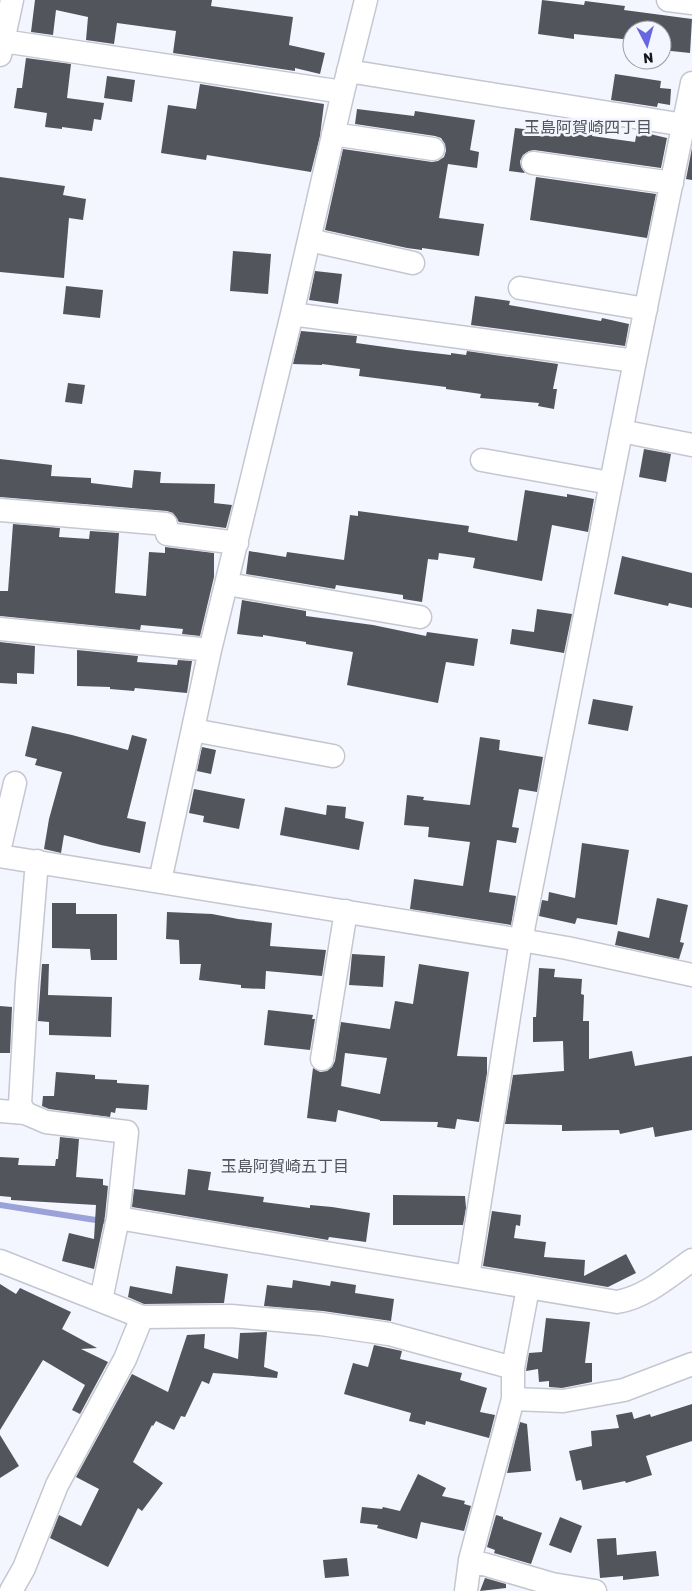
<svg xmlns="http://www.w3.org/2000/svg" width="692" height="1591" viewBox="0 0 692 1591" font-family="Rubik,'Noto Sans JP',sans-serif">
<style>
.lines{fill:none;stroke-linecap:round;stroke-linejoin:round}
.stream{stroke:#9ba1d9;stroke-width:6}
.building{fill:#53555d;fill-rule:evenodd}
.street-casing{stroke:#c5c7d0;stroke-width:25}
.street{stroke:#fff;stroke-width:22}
.labels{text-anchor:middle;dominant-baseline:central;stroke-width:5;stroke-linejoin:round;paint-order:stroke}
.neighbourhood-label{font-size:16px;fill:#52545c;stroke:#f3f5ff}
</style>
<rect width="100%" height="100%" fill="#f3f5ff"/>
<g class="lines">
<path class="stream" d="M0,1205l102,16"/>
</g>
<path class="building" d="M35,0h177l-1,6 82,11 -4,28 36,8 -5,21 -25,-6v3l-122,-18 3,-22 -59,-8 -3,21 -28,-4 2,-23 -32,-7 -3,25 -22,-3z
M542,0l42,5 1,-4 40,5 -1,4 68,9 -2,34 -28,-3v-20h-30v10l-58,-6v5l-36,-5z
M26,58l45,6 -4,34 37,5 -3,17 -7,-1 -2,12 -30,-4v2l-17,-2 2,-14 -33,-5 3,-20h5z
M615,74l46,7 -1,7 11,1 -1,16 -12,-2 -1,4 -46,-7z
M107,76l28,4 -3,22 -28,-4z
M200,84l124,20 -4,32 -9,36 -104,-17 -1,5 -45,-7 7,-48 28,4z
M357,109l57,7 1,-5 60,9 -5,30 9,2 -2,16 -29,-4 -9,54 45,6 -5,32 -57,-8v2l-15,-2 -82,-18 18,-81 89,13 6,-1 6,-4 2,-6 -1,-7 -4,-6 -6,-2 -80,-12z
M558,127l35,4 -1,5 43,6 2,-11 30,7 -6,30 -127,-18 -5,1 -6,4 -3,6 1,6 4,6 -16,-2 6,-43 42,5z
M692,148v32l-6,-1z
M0,177l65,9 -2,9 23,4 -3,21 -14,-2 -5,60 -64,-6z
M536,177l120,17 -9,44 -117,-18z
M233,251l38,3 -3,40 -38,-3z
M315,271l27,3 -4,30 -29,-4z
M66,286l37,4 -3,28 -37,-4z
M475,296l35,5 -1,4 92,16 1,-3 27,6 -4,22 -154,-21z
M301,331l56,5 -1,7 51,7 44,5v-2l15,2 1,-4 91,13 -5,25h4l-3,20 -16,-3 1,-3 -59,-5 1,-4 -35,-5v-2l-87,-11 1,-7 -38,-5v1l-29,-1z
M68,383l17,2 -3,19 -17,-2z
M644,449l27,5 -5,28 -27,-5z
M0,459l52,6 -1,11 40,2v5l41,5 2,-18 27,2 -1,11 55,1 -1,19 18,2 -6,23 -47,-6 -6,-9 -6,-2 -167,-14z
M525,490l42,7v-3l27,5 -6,33 -36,-7 -10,56 -69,-13 2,-10 -36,-5 -1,7 -10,-1 -6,43 -19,-3v-4l-67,-10 -1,4 -89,-15 3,-23 37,6 1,-5 57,8 6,-45 8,1v-5l111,15 -1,6 49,9z
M13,524l47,4 -1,9 30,2 1,-8 29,2 -4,60 31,3 3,-44 16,1v-6l49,6v24l-14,59 -18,-2 1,-5 -20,-2 -22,-2 -1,5 -140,-14v-25h8z
M622,556l70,17v35l-23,-5 -1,3 -54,-12z
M242,600l64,11v5l67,9 53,11 1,-4 51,7 -4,27 -28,-4 -8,41 -91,-18 6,-33 -47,-8v-2l-43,-7v2l-26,-3z
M537,609l35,5 -8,39 -54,-9 2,-15 22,3z
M0,642l35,4 -1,28 -17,-1v11l-17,-1z
M77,650l61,6 -1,6 40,3 1,-5 14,1 -5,32 -52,-5 -1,3 -24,-2v-2l-33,-1z
M593,699l40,7 -5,25 -40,-7z
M32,726l40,9 56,15 4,-15 15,4 -20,79 19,4 -6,31 -39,-8 -37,-10 -3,18 -17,-4 5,-30 13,-47 -27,-7 2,-6 -12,-3z
M480,737l20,3 -1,10 44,7 -6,35 -18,-3 -7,38 7,1 -3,15 -19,-3 -8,52 27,4 -5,29 -101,-16 4,-30 49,7 7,-44 -42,-5 1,-10 -25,-2 3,-30 17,2 -1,3 47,5z
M202,747l14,3 -5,24 -14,-3z
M194,789l51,10 -6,30 -36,-7 1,-6 -15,-3z
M327,805l19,2 -1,11 19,4 -5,28 -79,-15 5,-28 41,8z
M582,843l47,7 -12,75 -40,-7 -2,6 -36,-8 3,-16 6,1 1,-9 26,6z
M657,898l31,7 -8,37 4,1 -5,16 -64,-14 3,-14 31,7z
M52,903h24v11h41v46h-26l-1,-11 -38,-1z
M167,912l45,2 26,5 34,4 -2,23 56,4 -4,26 -56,-5 -1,18 -24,-1v-3l-42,-5 2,-16h-21l-1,-24 -13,-1z
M352,954l33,2 -2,31 -34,-2z
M42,964h7l-1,31 64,2 -1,40 -62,-2v-13l-11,-1z
M419,964l50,8 -12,84 30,1v16l-8,49 -22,-3 -2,10 -18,-2 1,-5 -58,-1v-1l-42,-10 -2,12 -29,-4 6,-50 7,4 7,-1 5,-4 3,-6 6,-39 49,7 5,-28 18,3zM345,1053l42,5 -7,36 -39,-8z
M539,968l16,1 -1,8 28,2 -1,15 3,1 -1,26h6v38l43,-8 3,15 57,-10v74l-37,7 -2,-10 -33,7 -1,-4 -57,1v-6l-57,-1 8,-49 51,-4 -1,-30 -30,1v-25h3z
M0,1006l12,1 -2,46h-10z
M268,1010l45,5 -1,4h3l-5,31 -46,-5z
M56,1072l39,3v4l22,1v3l32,2 -2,25 -31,-2 -1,5 -4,-1 -1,5 -61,-8 -7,-3 1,-10h11z
M60,1137l19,2 -3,38 27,2v6l5,1 -3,30 -11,53 -32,-8 7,-28 25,6 2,-34 -85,-5v-3l-11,-1v-39l19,1 -1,7 37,1 1,-7h2z
M188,1169l23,3 -3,18 56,7 -1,5 47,6v-3l22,2 38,6 -4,29 -37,-5 -1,3 -196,-33 2,-18 51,6z
M393,1195l72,1 1,12 -3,17h-70z
M492,1211l29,4 -1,11 -4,-1 -2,13 32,4 -2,15 41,3 -1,16 42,-22 10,19 -28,14 -125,-21z
M176,1266l52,8 -4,29 -80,1 -16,-7 2,-11 42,8z
M293,1280l37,6 1,-5 25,4 -1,8 39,6 -3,22 -68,-10 -59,-5 3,-21 25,3z
M0,1284l16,10 4,-6 51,24 -9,17 35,19 -16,1 27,13 -28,52 -8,-4 13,-25 -42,-25 -43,70z
M546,1318l44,4 -5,41h7v19l-30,6 -13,-1v-6l-10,1 -1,-13 -12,2 3,-18 13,-1z
M267,1332l-3,35 14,5 -1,6 -64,-5 -4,11 -7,-3 -17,36 -4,-1 -7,14 -18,-9 -3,5 -1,-1 -19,37 30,21 -21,28 -4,-3 -30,59 -58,-29 9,-23 22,11 18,-37 -23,-12 56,-103 36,18 19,-57 18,-1 -1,14 34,11 2,-26z
M374,1345l28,6 -2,8 62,14 -2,7 27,8 -7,24 15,3 -6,23 -63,-17 -1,4 -16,-4 2,-8 -67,-19 9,-31 15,4z
M692,1404v37l-46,15 6,19 -26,8 -1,-2 -42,9 -2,-10 -5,1 -7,-30 23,-5 -1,-15 28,-3 -3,-13 16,-3 2,7 16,-5 1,3z
M520,1422l7,2 4,47 -24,2z
M0,1435l19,31 -19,12z
M418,1474l28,14 -4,8 23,5 -1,3 7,2 -7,25 -43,-9 -4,17 -40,-11 1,-3 -18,-2 2,-16 20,2 1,-2 17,4z
M496,1515l7,2v2l39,14 -11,31 -37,-11 1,-3 -8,-3z
M560,1517l22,9 -11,27 -22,-8z
M616,1538l1,17 39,-4 3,25 -36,4v-4l-23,2 -3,-39z
M347,1558l2,18 -24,2 -2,-18z
M485,1578l21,6v4l-26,3z"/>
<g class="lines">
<defs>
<path id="street" d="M668,0l24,3
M3,41l340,51
M0,55l12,-55
M348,71l336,54
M692,83l-57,278 -114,579 -53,337 149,25c29,-5 52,-26 75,-42
M333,134l100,15
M533,163l139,20
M309,240l104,23
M520,288l126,21
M292,314l343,47
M621,431l71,14
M482,460l128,23
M0,510l166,14 1,10 70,9
M227,584l193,33
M0,629l210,21
M193,730l140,26
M0,847l15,-64
M0,856l521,84 46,8 125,27
M37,861l-10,122 -7,121 5,9 21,9 81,10 -9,86 -17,82
M160,881l50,-231 82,-336 51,-222 23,-92
M322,1059l24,-148
M0,1111l25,2
M118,1218l350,59
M0,1261l142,56 89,-1 90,8 68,10 124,34
M513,1399l50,2 61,-11 68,-26
M470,1560l82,24 43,7
M11,1591l13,-23 33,-83 68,-126 17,-42
M466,1591l4,-31 43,-161v-31l15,-80"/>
</defs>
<use href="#street" class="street-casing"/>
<use href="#street" class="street"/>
</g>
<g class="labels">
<g class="neighbourhood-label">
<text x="588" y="127">玉島阿賀崎四丁目</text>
<text x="285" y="1166">玉島阿賀崎五丁目</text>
</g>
</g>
<g transform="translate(647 45) rotate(174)"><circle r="24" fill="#f3f5ff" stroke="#9b9ca4"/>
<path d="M0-4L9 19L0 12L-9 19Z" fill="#6666df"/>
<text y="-8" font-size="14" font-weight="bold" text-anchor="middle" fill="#17171b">N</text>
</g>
</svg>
